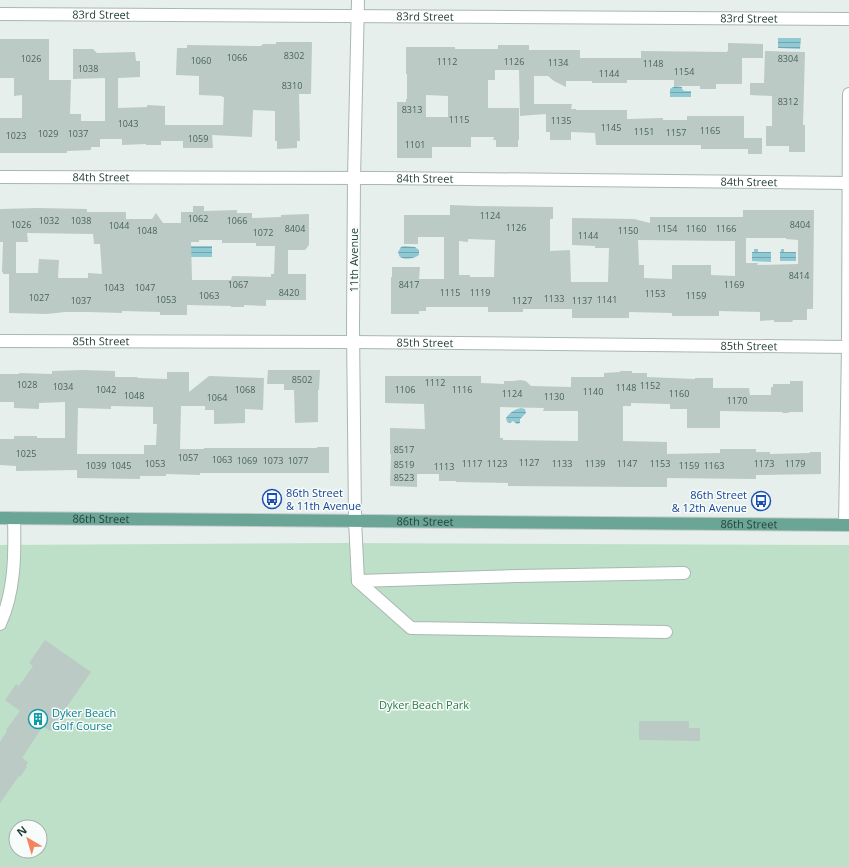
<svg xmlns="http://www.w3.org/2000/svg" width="849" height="867" viewBox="0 0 849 867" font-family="'Open Sans',sans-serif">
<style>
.green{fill:#bfe0c8;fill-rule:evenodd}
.water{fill:url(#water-rules)}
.building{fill:#bbcac4;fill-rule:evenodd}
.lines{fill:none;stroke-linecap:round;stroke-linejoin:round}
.minor-casing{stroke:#a8b8b2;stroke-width:14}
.major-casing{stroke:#c2cac8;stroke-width:14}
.minor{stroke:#fff;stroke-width:12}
.major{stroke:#6aa596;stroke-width:12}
.labels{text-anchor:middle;stroke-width:3;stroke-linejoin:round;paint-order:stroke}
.number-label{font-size:9px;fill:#4a645c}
.street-label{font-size:11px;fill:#24423a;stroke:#f7fbf9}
.transit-label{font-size:11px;fill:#164399;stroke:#f7fbf9;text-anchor:start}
.park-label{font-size:11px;fill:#2d7a4b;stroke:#f7fbf9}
.culture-label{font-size:11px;fill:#0d838f;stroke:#f7fbf9;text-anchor:start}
</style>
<defs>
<pattern id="water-rules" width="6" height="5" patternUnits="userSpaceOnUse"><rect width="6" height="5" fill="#8ec9d4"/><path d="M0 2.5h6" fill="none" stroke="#74a5ad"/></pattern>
</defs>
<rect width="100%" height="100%" fill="#e6efeb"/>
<path class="green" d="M341 543 849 545V867H0V545ZM16 827H40V851H16Z"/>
<g class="water">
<polygon points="778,38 801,38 800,49 778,48"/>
<polygon points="675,86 682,87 682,89 684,91 691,91 691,97 670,97 670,89"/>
<rect x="189" y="246" width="23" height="11"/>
<path d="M404 246 415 247 419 250V255C415 258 406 260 402 258 399 257 399 255 398 252L401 247Z"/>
<polygon points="754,249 758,249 758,252 771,252 771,262 752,261 752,252 754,252"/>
<polygon points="781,249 784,249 784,252 796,252 796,261 780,261 780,252 781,251"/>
<path d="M521 408 525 409 526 413 520 419V423L517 424 513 421 510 423 507 422 506 418C509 413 515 409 521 408Z"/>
</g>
<g class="building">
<polygon points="0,39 49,39 49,80 71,80 70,114 81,114 81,121 105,121 105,78 73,79 73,49 93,49 97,53 135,52 136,61 140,61 140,77 118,78 118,108 147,107 147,105 165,106 165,125 223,125 224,97 222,97 222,96 199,95 199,76 176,75 177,48 187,48 187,45 261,46 263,44 276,44 276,42 312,42 311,94 299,94 300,141 297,141 297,148 277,149 277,141 275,141 275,111 253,110 252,137 212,135 213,148 183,148 183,141 161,141 161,145 146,145 146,144 122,145 122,139 100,139 100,147 91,147 91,150 67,151 67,153 0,153 0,118 22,118 22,95 14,96 14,78 0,78"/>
<path d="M728 43 763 44V58H742V84H716V89H700V86H674V80H627V83H592V81H566V87L554 81 548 76H534V104H572L571 109H576V110H627V119L663 118V120H687V116H744V138H762V154H748V149H701V145H596L595 133 571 132V140H550V132H546V114L520 116 519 70H495V80H488V108H519V140H518V147H496V140H493L494 137H471V147H432V158H397V102H406V99H407V74H406V47H455V49H498V45H529V50H580V58H641V51L727 52V51H728ZM426 95 448 96V117H426Z"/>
<polygon points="765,51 805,52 803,125 805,125 805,152 789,152 789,146 766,146 766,126 772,126 772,96 750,95 750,83 764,83"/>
<path d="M450 205 478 206 553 207V219H550V251L570 250 571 282H608L609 248H595V246L572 245V218L634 219 650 223V217H743V210H814L813 309H807V320H793L792 322H774V320L760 321V312L719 311V316H672V313L629 312V318H572V309H523V312H488V307H426V311H419V314H391V277H392V267H420L419 279H444V237H418V244H404V215H450ZM746 238H786V239L798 240V264L757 265 758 263H746ZM468 239 495 240 494 277H470V275H459V241L468 242ZM638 240 735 241V276L711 275V265H672V279L644 278V265H639Z"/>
<path d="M193 206H204V211L237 210V213H252V218L281 217V215L309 214V245L305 250H288V274H306V300H266V306L244 305V307H231V306L187 305V315H160V312L122 311V313L88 312H65L47 314 9 313V274H3V272H2L3 242H0V209L38 208 87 209V212H126V219H152L156 213 163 223H181V212H193ZM27 233 93 234 94 244H100L102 274 88 273V278H58L59 260 39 259 38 273H16V242H28ZM199 240H222V243H256V246H275L274 274H271V277L232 276 231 280H192L191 242H199Z"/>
<path d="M83 370 115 371V377H137L138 378 167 379V372H189V392L209 376 264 378 263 410 245 409V423L214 424V410H205V406H181L180 449H204V448H317V447H329V473H200V475L166 474V476H140V479L77 478V470L16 471V466L0 465V439H14V436H37V438H65V402L39 403V409L14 408V402H0V374H19V373L52 374V371ZM111 406 153 407V424H157L156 445H144V454H77L78 408 111 409Z"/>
<polygon points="268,370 320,370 319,390 318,390 318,422 295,423 294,390 284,390 284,384 267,384"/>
<path d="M620 371H632V373H647V377L695 379V378H713V388H749L750 395H771V387H773V384H790V381H803V412H790L788 413H783L782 412 720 411V428H687V409H670V404L631 403V406H623V441L667 442V454L720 453V449H756V452H770V454L810 453V452H821V474L756 475V479L667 478V487H640L508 486V483L456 482V481H439V474H417V487L390 486 391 454H390V428L425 429 424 404 385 403V376H481V383L504 384V381H513L520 380 526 381 531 386 571 387V377H604V373L620 372ZM500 407 544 408 543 411H578V441L503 440V438H500Z"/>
<polygon points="45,640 91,672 50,731 43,726 22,758 28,762 26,766 27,767 20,777 19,776 0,803 0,742 7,731 6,730 20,711 5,700 16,684 19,686 33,666 29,663"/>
<polygon points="639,721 689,721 689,728 700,728 700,741 639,740"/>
</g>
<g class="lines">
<g class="minor-casing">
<g id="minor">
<polyline points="358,0 354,178 353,328 355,520 358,581 517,576 684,573"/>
<path id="s1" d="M0 14 849 19"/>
<path id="s2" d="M0 177 381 178 849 183"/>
<path id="s3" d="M0 341 353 342 849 347"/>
<polyline points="845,525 848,347 849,94"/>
<polyline points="358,581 411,628 666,632"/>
<path d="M0 624C15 591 15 554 14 518"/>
</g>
</g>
<g class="major-casing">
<g id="major">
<path id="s4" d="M0 518 849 525"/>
</g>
</g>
<use href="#minor" class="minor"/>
<use href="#major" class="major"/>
</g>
<defs>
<g id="bus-ring" transform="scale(1)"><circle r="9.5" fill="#f7fbf9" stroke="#1a4fb4" stroke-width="1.5"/><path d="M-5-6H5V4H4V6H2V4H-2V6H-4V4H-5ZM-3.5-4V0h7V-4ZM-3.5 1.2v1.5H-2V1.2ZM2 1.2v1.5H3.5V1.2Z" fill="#1a4fb4"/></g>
<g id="building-ring" transform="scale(1)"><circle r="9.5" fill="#f7fbf9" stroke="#0f9aa8" stroke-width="1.5"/><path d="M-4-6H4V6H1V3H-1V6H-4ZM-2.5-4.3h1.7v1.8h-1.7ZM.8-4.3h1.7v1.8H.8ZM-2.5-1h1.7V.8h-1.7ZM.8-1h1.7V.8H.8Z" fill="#0f9aa8"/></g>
</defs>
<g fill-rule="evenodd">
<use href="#bus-ring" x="272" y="499"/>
<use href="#bus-ring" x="761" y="501"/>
<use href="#building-ring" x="38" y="719"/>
</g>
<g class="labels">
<g class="number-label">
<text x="294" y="59">8302</text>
<text x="237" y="61">1066</text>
<text x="31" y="62">1026</text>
<text x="788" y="62">8304</text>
<text x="201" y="64">1060</text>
<text x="447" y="65">1112</text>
<text x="514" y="65">1126</text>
<text x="558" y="66">1134</text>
<text x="653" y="67">1148</text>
<text x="88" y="72">1038</text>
<text x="684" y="75">1154</text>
<text x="609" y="77">1144</text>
<text x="292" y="89">8310</text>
<text x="788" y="105">8312</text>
<text x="412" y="113">8313</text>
<text x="459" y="123">1115</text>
<text x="561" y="124">1135</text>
<text x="128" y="127">1043</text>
<text x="611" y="131">1145</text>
<text x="710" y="134">1165</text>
<text x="644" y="135">1151</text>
<text x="676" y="136">1157</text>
<text x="48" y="137">1029</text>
<text x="78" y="137">1037</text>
<text x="16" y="139">1023</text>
<text x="198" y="142">1059</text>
<text x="415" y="148">1101</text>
<text x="490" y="219">1124</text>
<text x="198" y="222">1062</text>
<text x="49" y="224">1032</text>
<text x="81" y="224">1038</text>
<text x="237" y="224">1066</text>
<text x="21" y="228">1026</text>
<text x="800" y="228">8404</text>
<text x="119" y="229">1044</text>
<text x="516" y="231">1126</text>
<text x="295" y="232">8404</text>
<text x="667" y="232">1154</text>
<text x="696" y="232">1160</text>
<text x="726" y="232">1166</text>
<text x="147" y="234">1048</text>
<text x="628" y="234">1150</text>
<text x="263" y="236">1072</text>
<text x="588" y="239">1144</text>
<text x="799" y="279">8414</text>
<text x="238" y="288">1067</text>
<text x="409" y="288">8417</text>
<text x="734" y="288">1169</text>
<text x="114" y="291">1043</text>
<text x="145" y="291">1047</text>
<text x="289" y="296">8420</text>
<text x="450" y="296">1115</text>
<text x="480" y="296">1119</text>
<text x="655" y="297">1153</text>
<text x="209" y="299">1063</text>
<text x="696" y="299">1159</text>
<text x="39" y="301">1027</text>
<text x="554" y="302">1133</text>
<text x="166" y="303">1053</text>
<text x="607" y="303">1141</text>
<text x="81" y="304">1037</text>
<text x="522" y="304">1127</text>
<text x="582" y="304">1137</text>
<text x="302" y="383">8502</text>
<text x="435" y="386">1112</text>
<text x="27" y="388">1028</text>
<text x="650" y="389">1152</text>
<text x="63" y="390">1034</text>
<text x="626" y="391">1148</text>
<text x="106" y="393">1042</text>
<text x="245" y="393">1068</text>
<text x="405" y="393">1106</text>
<text x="462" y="393">1116</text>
<text x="593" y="395">1140</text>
<text x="512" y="397">1124</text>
<text x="679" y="397">1160</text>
<text x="134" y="399">1048</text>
<text x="554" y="400">1130</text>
<text x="217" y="401">1064</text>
<text x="737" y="404">1170</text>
<text x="404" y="453">8517</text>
<text x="26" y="457">1025</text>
<text x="188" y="461">1057</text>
<text x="222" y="463">1063</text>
<text x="247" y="464">1069</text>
<text x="273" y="464">1073</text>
<text x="298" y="464">1077</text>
<text x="529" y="466">1127</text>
<text x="155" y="467">1053</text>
<text x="472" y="467">1117</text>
<text x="497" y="467">1123</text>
<text x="562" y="467">1133</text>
<text x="595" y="467">1139</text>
<text x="627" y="467">1147</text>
<text x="660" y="467">1153</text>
<text x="764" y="467">1173</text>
<text x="795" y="467">1179</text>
<text x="404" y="468">8519</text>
<text x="96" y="469">1039</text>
<text x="121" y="469">1045</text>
<text x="689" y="469">1159</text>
<text x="714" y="469">1163</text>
<text x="444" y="470">1113</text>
<text x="404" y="481">8523</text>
</g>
<g class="street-label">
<text dy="4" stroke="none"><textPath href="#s1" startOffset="101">83rd Street</textPath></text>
<text dy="4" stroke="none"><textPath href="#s1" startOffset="425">83rd Street</textPath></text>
<text dy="4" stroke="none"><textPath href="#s1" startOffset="749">83rd Street</textPath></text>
<text dy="4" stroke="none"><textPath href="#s2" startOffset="101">84th Street</textPath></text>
<text dy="4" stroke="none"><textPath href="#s2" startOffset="425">84th Street</textPath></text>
<text dy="4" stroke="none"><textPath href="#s2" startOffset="749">84th Street</textPath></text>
<text transform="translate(354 260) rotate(-90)" y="4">11th Avenue</text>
<text dy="4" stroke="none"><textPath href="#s3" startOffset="101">85th Street</textPath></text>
<text dy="4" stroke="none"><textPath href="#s3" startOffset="425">85th Street</textPath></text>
<text dy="4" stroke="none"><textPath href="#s3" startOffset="749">85th Street</textPath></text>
<text dy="4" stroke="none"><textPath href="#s4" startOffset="101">86th Street</textPath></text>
<text dy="4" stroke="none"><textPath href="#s4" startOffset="425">86th Street</textPath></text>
<text dy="4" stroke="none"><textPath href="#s4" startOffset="749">86th Street</textPath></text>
</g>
<g class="transit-label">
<text x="286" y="497">86th Street<tspan x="286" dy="13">&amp; 11th Avenue</tspan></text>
<text x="747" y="499" text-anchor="end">86th Street<tspan x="747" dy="13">&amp; 12th Avenue</tspan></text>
</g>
<g class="park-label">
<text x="424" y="709">Dyker Beach Park</text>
</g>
<g class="culture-label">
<text x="52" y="717">Dyker Beach<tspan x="52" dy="13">Golf Course</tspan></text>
</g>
</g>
<g transform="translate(28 839) rotate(322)"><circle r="19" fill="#f7fbf9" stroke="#a3b1ad"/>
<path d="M0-3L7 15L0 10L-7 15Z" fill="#f4845f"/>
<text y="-6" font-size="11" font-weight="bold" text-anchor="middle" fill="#24423a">N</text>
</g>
</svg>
